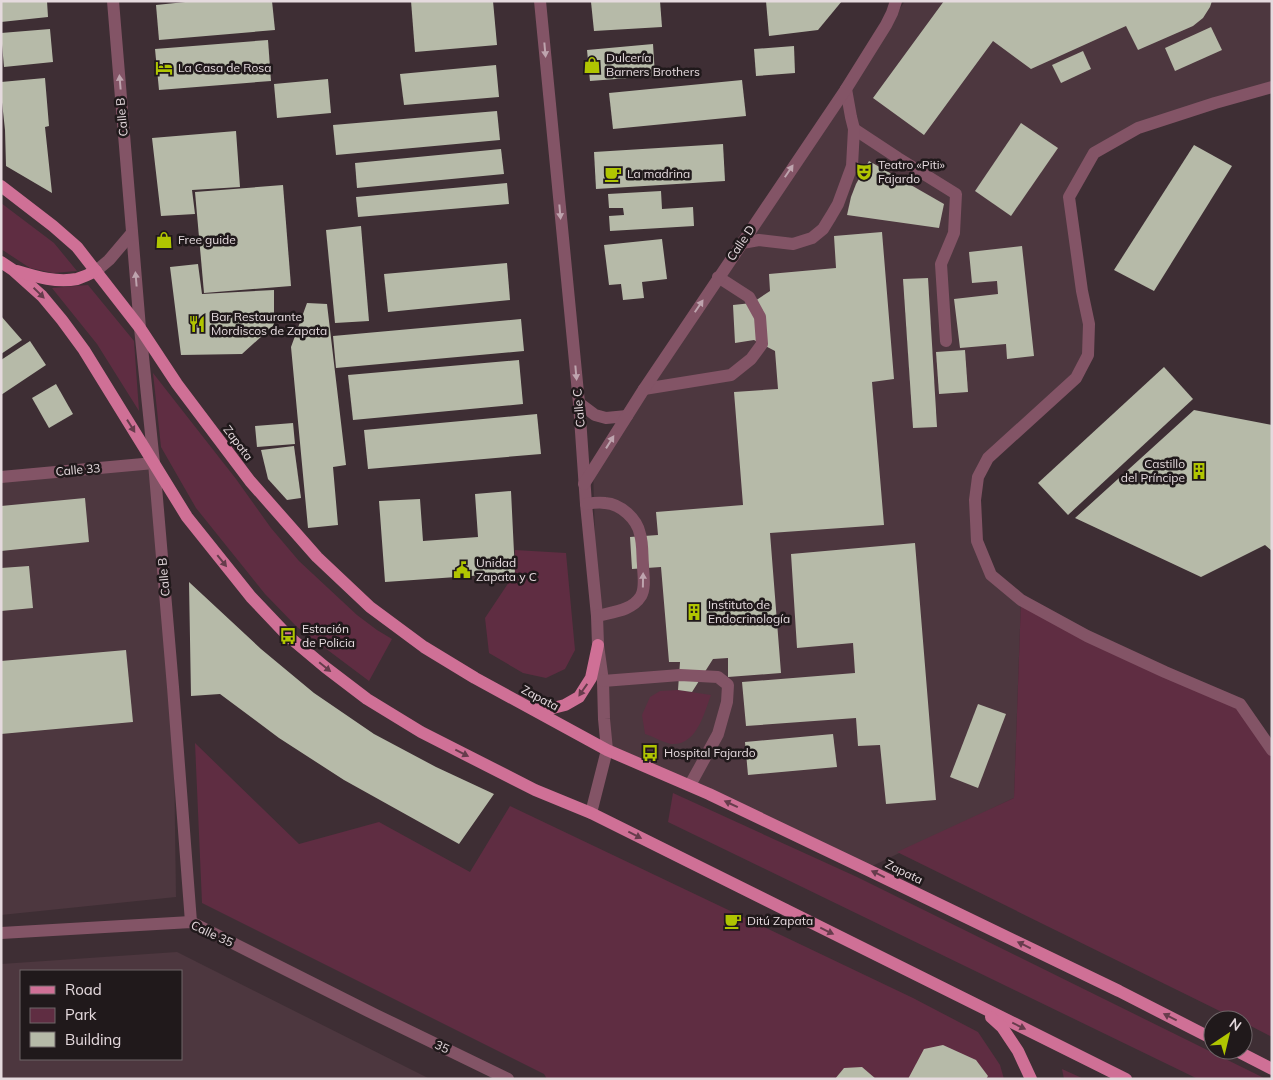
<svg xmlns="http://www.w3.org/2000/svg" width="1273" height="1080" viewBox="0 0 1273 1080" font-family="Mulish,sans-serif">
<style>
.built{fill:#4d373f;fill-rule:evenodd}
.green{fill:#5f2d42}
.building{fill:#b6baa8}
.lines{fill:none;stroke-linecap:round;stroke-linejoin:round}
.minor{stroke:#835466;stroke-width:12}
.major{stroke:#cf7096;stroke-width:12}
.oneway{fill:#bea4ae}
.oneway2{fill:#663c4c}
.labels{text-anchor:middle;stroke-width:5;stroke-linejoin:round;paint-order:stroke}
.poi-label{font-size:12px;fill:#e5dade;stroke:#20191b;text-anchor:start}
.street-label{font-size:12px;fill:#e5dade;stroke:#20191b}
</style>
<rect width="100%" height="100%" fill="#3e2e34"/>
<g class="built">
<polygon points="905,1 1272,1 1272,87 1138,128 1094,153 1069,197 1088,355 1047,403 978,477 977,541 991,575 1021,600 1014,798 866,869 607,750 598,645 593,468"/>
<polygon points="154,463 173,687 176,897 1,915 1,477"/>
<path d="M177 952 430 1079H1V964ZM21 971H181V1059H21Z"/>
</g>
<g class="green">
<polygon points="1,203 54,243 77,271 53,273 30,268 1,249"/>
<polygon points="88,285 134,341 139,411 97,344 52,288"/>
<polygon points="153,373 236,479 271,528 299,561 357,615 377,630 392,639 369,681 297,627 265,594 196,508 161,447"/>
<polygon points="515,550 566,553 575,650 565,669 546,678 523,673 489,653 485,618 515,573"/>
<polygon points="1021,600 1240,704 1272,751 1272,1037 1243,1022 1243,1020 1238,1020 897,852 1014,798"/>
<path d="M678 690 711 695C704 713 697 746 671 744 665 743 652 736 645 734L642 715 650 697 660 691Z"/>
<polygon points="195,743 299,844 379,822 470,872 510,806 913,998 978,1032 1000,1065 1004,1079 547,1079 544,1074 202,903"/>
<polygon points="673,793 857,877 1266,1079 1198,1079 668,822"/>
<polygon points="1062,1069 1084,1079 1064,1079"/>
</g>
<g class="building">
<polygon points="1,1 47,1 48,17 1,22"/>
<polygon points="195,1 272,1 275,30 159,40 156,5"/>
<polygon points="411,1 493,1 497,45 415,52"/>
<polygon points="603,1 660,1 662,27 594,31 591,2"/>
<polygon points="766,1 842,1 818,30 769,36"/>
<polygon points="944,1 1212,1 1210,7 1203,18 1193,26 1138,50 1126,26 1031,69 993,41 924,135 873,98"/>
<polygon points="1211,27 1222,50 1175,71 1165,48"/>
<polygon points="50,29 53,62 4,67 1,33"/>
<polygon points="268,40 271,81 159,90 155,49"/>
<polygon points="653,44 655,76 590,81 587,50"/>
<polygon points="794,46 795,73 756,76 754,49"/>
<polygon points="1083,51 1091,69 1061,83 1052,65"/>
<polygon points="496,65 499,97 404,105 400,74"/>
<polygon points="45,78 49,126 45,127 52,193 6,166 5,130 1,93 1,82"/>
<polygon points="328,79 331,113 277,118 274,84"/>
<polygon points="742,80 746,116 613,129 609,93"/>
<polygon points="497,111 500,140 336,155 333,125"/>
<polygon points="1021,123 1058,148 1011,216 975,191"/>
<polygon points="236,131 240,187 192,190 195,214 161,216 152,138"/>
<polygon points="723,144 725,181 596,189 594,152"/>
<polygon points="1194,145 1232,166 1154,291 1114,270"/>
<polygon points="501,149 504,174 357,188 355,163"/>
<polygon points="869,161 944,204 939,228 847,215 851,197 856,184"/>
<polygon points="507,183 509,204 358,217 356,197"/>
<polygon points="283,185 291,286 204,293 195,192"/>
<polygon points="661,191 662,209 693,207 694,226 610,231 609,216 624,215 623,208 609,208 608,194"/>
<polygon points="361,226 369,321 335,323 326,230"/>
<polygon points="882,232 894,379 872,382 884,525 770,533 781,673 728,677 728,658 713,659 692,692 678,690 680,662 669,662 661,567 632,569 630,537 658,535 656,512 743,505 734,392 778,389 775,351 754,340 735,343 733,305 752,303 770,291 769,274 836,268 834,236"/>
<polygon points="662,239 667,279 642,282 644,298 623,300 621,284 609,285 604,245"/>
<polygon points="1022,246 1034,356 1007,359 1006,344 960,348 954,299 998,294 997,281 972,283 969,252"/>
<polygon points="507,263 510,300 388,312 384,274"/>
<polygon points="198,264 202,294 274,290 274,325 242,354 181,355 170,267"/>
<polygon points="928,278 937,427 913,428 903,279"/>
<polygon points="307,303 327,304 346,465 333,467 338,525 308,528 291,347"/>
<polygon points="1,316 22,340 1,354"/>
<polygon points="521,319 524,351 336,368 333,336"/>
<polygon points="30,341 46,365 1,395 1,360"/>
<polygon points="965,350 968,392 939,394 936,352"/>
<polygon points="519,360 523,404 353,420 348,375"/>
<polygon points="1164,367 1193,399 1068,515 1038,483"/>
<polygon points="56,384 73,414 49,428 32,398"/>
<polygon points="1194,410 1272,425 1272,551 1265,545 1201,577 1075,518"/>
<polygon points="537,414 541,454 368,469 364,430"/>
<polygon points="293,423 295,444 257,447 255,426"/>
<polygon points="294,446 301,498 287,500 268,479 261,450"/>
<polygon points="511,491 515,573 385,582 379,501 420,499 423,541 478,537 475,494"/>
<polygon points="85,498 89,542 1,551 1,506"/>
<polygon points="915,543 936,800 886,804 880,745 858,746 856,718 746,726 742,682 855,673 853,643 797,648 791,554"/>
<polygon points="29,566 33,608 1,611 1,568"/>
<polygon points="189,582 261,649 314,693 374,734 436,767 494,794 459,844 344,780 279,738 220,694 191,696"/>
<polygon points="126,650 133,722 1,734 1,661"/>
<polygon points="978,704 1006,714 978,788 950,777"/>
<polygon points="833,734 837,767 748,775 745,742"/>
<polygon points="943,1045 976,1060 988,1076 986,1079 908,1079 924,1049"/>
<polygon points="862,1067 876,1079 835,1079 844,1068"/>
</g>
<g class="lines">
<g class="minor">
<polyline points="113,1 140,328 154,463 173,687 191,922"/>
<polyline points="540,1 579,403 586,504 597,616 598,645 603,681 604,719 607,750 591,813"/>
<polyline points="1272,87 1215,103 1138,128 1094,153 1069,197 1082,291 1089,324 1088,355 1076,378 988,458 978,477 975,500 977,541 991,575 1021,600 1087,636 1165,672 1240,704 1272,750"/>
<polyline points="854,129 898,158 956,194 954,233 941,264 946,341"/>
<polyline points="742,243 759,240 793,244 812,238 823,229 831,216 838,204 852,166 854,129 851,117 846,89"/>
<polyline points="96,271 109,260 132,233"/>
<polyline points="644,389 731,375 751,359 762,344 760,317 749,297 718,277"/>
<polyline points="579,403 595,415 606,418 627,416"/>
<polyline points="1,477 154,463"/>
<polyline points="584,484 644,389 846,89 886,25 892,13 896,1"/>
<path d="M586 504C592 503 599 502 605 503 621 504 637 519 640 534 643 544 642 555 643 565 643 574 646 587 641 596 632 611 612 612 597 616"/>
<polyline points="603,681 680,675 718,677 728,685 727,702 718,734 690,785"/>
<polyline points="1,933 191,922 376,1015 508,1079"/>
</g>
<g class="major">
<polyline points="1,186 53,226 77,247 140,328 177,384 250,481 317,557 370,607 424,647 475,678 607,750 709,794 866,869 1119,991 1213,1039"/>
<polyline points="1,262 13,270 42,296 62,320 84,350 187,517 251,597 288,636 325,667 367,699 421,732 535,790 591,813 1126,1079"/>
<path d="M17 271C37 277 57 283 77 279 83 277 90 274 96 271"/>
<polyline points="533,709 549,709 565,705 579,697 591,678 598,645"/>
<polyline points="991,1017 1002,1027 1018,1051 1031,1079"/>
<polyline points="1235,1050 1272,1069"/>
</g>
</g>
<defs><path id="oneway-solid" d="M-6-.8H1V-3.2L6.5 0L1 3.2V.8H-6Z" transform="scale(1.25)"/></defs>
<g class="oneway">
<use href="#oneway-solid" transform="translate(545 50) rotate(85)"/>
<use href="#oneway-solid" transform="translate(120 82) rotate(-95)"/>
<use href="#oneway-solid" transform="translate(789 171) rotate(-56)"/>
<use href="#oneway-solid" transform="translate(560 212) rotate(85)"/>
<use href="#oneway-solid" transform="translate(136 279) rotate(-95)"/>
<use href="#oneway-solid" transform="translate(699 306) rotate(-56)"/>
<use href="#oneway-solid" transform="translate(576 373) rotate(85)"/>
<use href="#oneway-solid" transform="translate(610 442) rotate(-58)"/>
<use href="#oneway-solid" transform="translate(643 580) rotate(-89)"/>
</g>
<g class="oneway2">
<use href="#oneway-solid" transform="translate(39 293) rotate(44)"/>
<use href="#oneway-solid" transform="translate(131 426) rotate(58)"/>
<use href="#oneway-solid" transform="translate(222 561) rotate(51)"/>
<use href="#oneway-solid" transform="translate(325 667) rotate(39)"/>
<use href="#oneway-solid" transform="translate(583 690) rotate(125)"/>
<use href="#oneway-solid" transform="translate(462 753) rotate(27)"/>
<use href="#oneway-solid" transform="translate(731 804) rotate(-155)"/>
<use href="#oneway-solid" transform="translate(635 835) rotate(27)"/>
<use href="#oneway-solid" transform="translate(878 874) rotate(-154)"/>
<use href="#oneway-solid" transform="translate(827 931) rotate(26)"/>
<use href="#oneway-solid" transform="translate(1024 945) rotate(-154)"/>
<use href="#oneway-solid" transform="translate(1170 1017) rotate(-153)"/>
<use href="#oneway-solid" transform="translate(1019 1026) rotate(26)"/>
</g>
<defs>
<g id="shop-bare" transform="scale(1.35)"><path d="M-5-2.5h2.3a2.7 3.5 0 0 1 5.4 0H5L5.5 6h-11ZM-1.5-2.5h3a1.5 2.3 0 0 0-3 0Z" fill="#b0c501" stroke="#20191b" stroke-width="2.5" paint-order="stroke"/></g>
<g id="hotel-bare" transform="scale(1.35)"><path d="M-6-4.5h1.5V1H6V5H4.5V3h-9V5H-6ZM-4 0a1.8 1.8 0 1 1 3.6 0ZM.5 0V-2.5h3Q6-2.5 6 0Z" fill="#b0c501" stroke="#20191b" stroke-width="2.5" paint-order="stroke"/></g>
<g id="theatre-bare" transform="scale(1.35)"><path d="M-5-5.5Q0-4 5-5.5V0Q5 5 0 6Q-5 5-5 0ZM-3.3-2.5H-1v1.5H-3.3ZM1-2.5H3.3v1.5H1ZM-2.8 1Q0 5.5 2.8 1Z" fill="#b0c501" stroke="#20191b" stroke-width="2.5" paint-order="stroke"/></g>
<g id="cafe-bare" transform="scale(1.35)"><path d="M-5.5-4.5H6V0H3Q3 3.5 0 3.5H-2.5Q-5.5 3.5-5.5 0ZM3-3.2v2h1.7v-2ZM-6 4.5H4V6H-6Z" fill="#b0c501" stroke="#20191b" stroke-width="2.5" paint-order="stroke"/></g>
<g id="restaurant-bare" transform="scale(1.35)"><path d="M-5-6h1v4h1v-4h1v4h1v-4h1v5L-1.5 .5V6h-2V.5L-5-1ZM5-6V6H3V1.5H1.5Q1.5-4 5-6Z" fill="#b0c501" stroke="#20191b" stroke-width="2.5" paint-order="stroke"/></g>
<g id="building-bare" transform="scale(1.35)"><path d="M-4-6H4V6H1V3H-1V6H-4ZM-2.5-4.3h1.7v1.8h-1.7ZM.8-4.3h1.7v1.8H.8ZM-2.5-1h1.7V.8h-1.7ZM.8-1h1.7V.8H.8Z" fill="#b0c501" stroke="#20191b" stroke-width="2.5" paint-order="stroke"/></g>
<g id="civic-bare" transform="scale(1.35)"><path d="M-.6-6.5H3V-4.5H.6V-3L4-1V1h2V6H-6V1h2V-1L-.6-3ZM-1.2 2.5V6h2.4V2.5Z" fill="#b0c501" stroke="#20191b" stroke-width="2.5" paint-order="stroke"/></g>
<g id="bus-bare" transform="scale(1.35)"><path d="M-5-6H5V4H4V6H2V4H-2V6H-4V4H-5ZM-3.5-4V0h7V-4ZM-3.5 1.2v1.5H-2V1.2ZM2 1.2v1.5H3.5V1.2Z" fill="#b0c501" stroke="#20191b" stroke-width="2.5" paint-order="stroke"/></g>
</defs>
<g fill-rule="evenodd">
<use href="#shop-bare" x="592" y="65"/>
<use href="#hotel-bare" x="164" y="68"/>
<use href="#theatre-bare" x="864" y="172"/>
<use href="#cafe-bare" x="613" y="174"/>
<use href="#shop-bare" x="164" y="240"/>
<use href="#restaurant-bare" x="197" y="324"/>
<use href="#building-bare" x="1199" y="471"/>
<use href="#civic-bare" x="462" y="570"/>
<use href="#building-bare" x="694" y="612"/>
<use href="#bus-bare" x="288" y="636"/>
<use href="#bus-bare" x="650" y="753"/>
<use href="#cafe-bare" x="733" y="921"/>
</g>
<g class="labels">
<g class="poi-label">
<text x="606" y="62">Dulcería<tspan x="606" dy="14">Barners Brothers</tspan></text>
<text x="178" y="72">La Casa de Rosa</text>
<text x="878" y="169">Teatro «Piti»<tspan x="878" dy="14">Fajardo</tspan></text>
<text x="627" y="178">La madrina</text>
<text x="178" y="244">Free guide</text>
<text x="211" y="321">Bar Restaurante<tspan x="211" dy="14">Mordiscos de Zapata</tspan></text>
<text x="1185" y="468" text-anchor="end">Castillo<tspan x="1185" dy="14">del Príncipe</tspan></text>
<text x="476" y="567">Unidad<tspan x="476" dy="14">Zapata y C</tspan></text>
<text x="708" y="609">Instituto de<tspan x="708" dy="14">Endocrinología</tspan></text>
<text x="302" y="633">Estación<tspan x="302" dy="14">de Policia</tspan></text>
<text x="664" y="757">Hospital Fajardo</text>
<text x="747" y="925">Ditú Zapata</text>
</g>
<g class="street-label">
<text transform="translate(122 117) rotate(-95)" y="4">Calle B</text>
<text transform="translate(741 243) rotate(-56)" y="4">Calle D</text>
<text transform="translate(579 408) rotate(-95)" y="4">Calle C</text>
<text transform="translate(238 443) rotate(53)" y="4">Zapata</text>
<text transform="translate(78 470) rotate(-5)" y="4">Calle 33</text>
<text transform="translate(164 577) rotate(-95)" y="4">Calle B</text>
<text transform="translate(540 698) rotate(28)" y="4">Zapata</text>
<text transform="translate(904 872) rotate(26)" y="4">Zapata</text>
<text transform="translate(212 934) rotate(25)" y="4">Calle 35</text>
<text transform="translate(442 1047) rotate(26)" y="4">35</text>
</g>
</g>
<rect width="1273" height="1080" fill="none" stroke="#e5dade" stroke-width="5"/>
<rect x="20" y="970" width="162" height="90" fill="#20191b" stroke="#6f6669"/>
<rect x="30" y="986" width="25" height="8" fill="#cf7096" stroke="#6f6669"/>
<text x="65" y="995" font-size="15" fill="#e5dade">Road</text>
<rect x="30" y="1008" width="25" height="15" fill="#5f2d42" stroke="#6f6669"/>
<text x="65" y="1020" font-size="15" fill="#e5dade">Park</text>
<rect x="30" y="1032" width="25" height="15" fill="#b6baa8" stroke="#6f6669"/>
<text x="65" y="1045" font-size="15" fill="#e5dade">Building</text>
<g transform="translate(1228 1035) rotate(35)"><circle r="24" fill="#20191b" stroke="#6f6669"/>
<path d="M0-4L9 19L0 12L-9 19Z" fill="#b0c501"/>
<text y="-8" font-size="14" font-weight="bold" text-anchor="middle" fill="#e5dade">N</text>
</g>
</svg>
